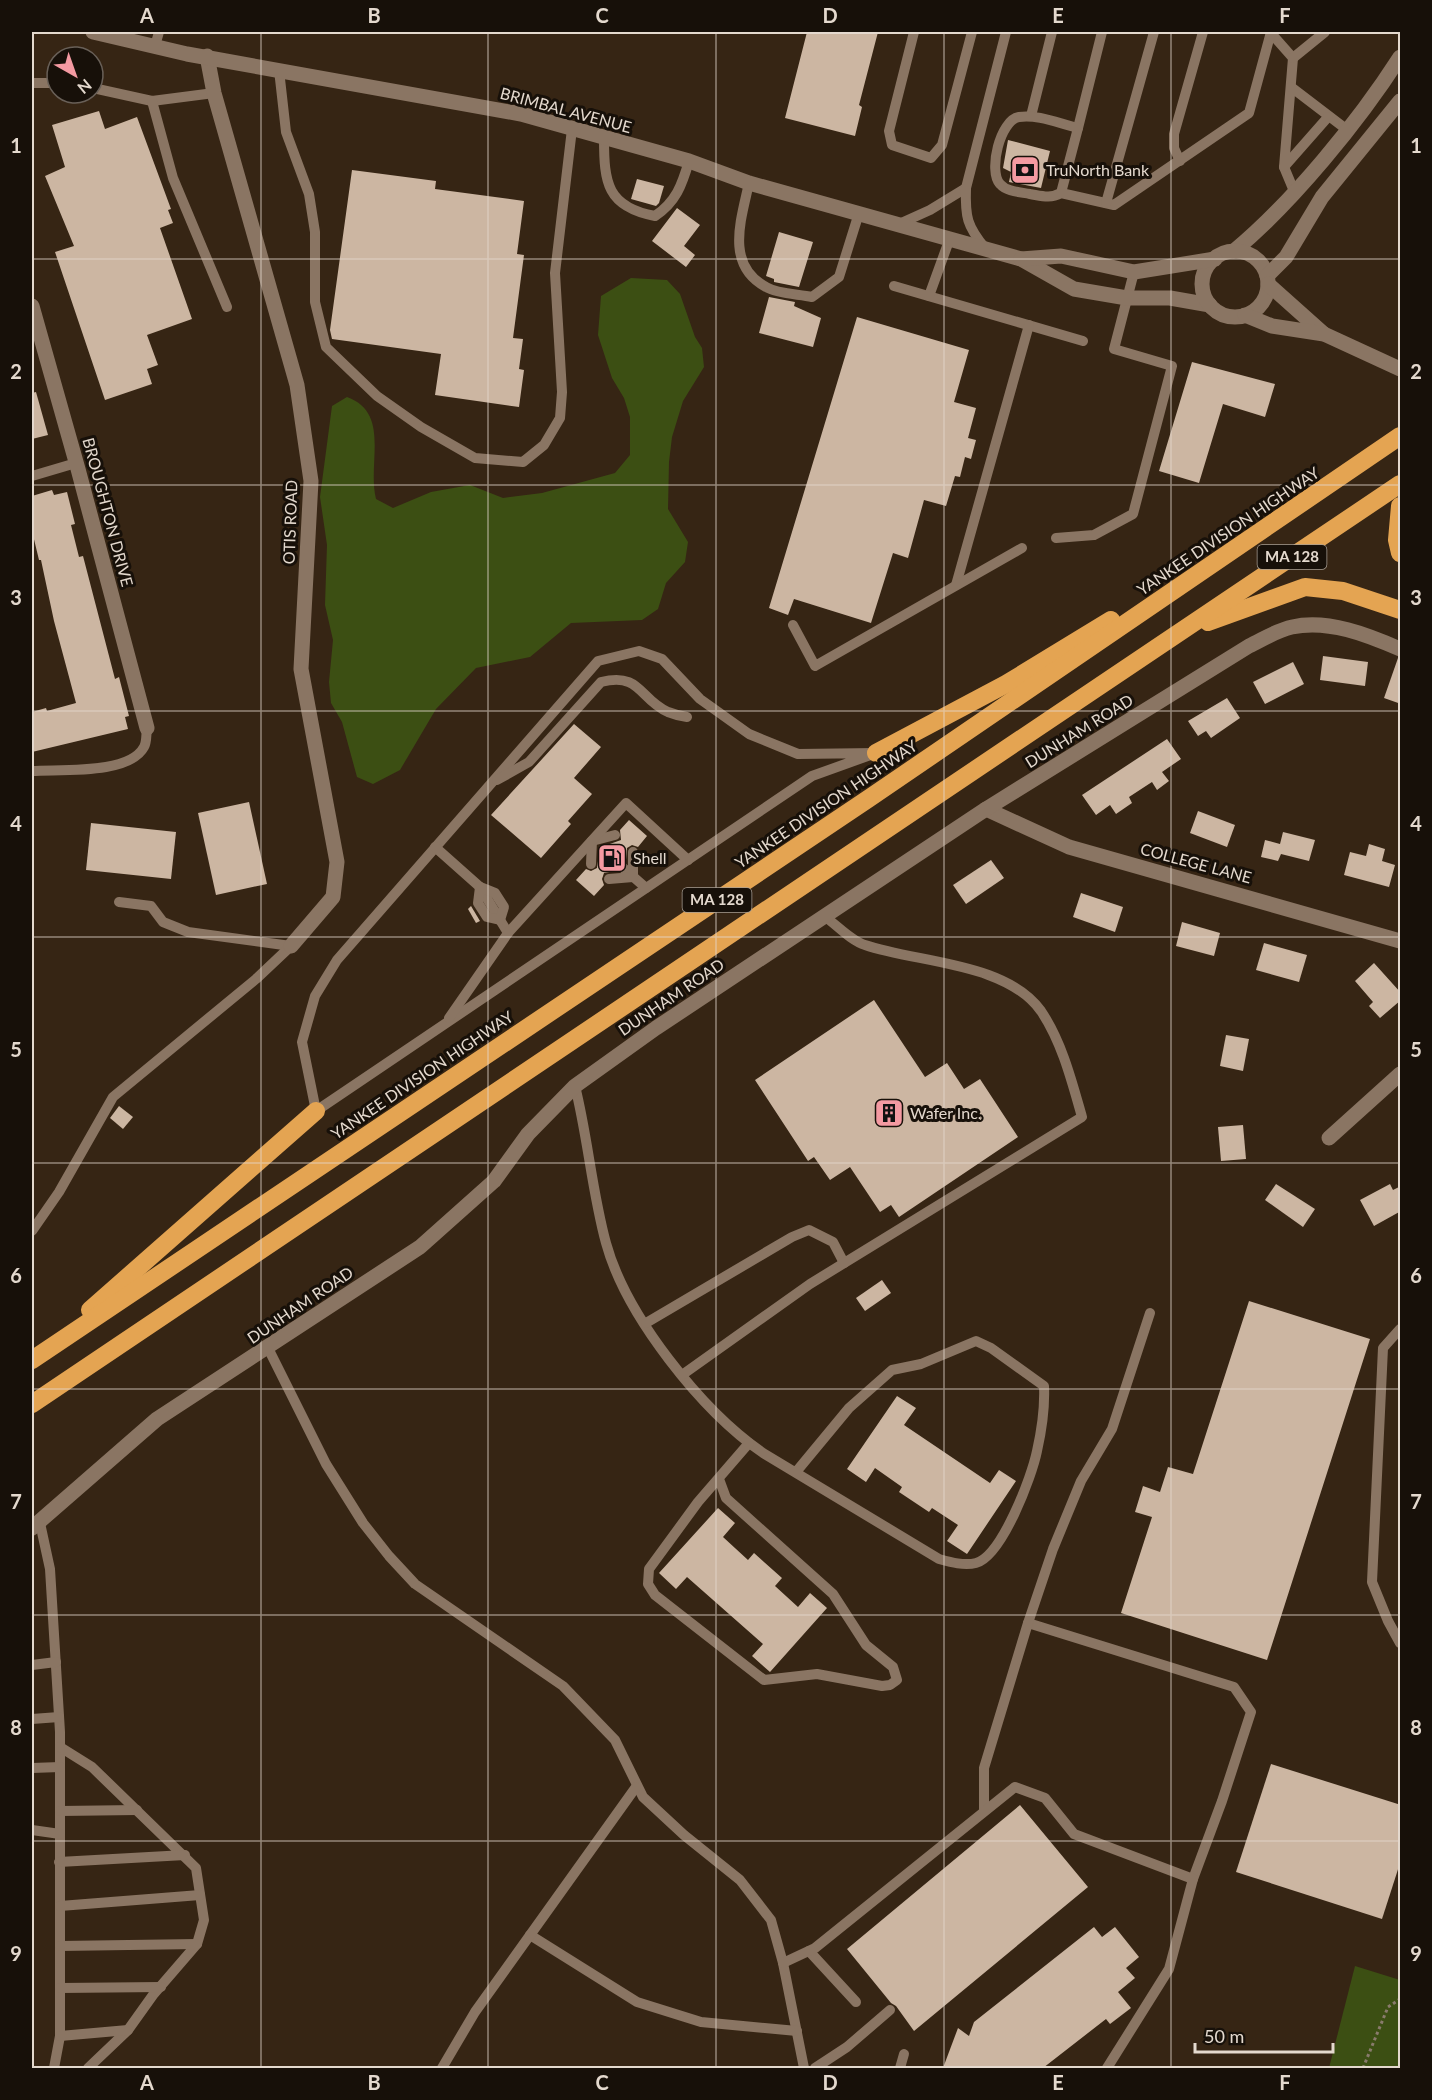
<svg xmlns="http://www.w3.org/2000/svg" width="1432" height="2100" viewBox="0 0 1432 2100" font-family="Lato,sans-serif">
<style>
.green{fill:#3c4f13}
.building{fill:#ccb6a2}
.lines{fill:none;stroke-linecap:round;stroke-linejoin:round}
.path{stroke:#897b6c;stroke-width:3;stroke-dasharray:3 3;stroke-linecap:butt}
.service{stroke:#8a7563;stroke-width:10}
.minor{stroke:#8a7563;stroke-width:15}
.secondary{stroke:#8a7563;stroke-width:15}
.motorway{stroke:#e4a452;stroke-width:18}
.grid{fill:none;stroke:#e4d9ce;stroke-width:1.5;stroke-opacity:0.55}
.labels{text-anchor:middle;stroke-width:6;stroke-linejoin:round;paint-order:stroke}
.shield{fill:#171009;stroke:#a69d93;stroke-width:1.5}
.shield-label{font-size:15px;font-weight:bold;fill:#e4d9ce}
.street-label{font-size:16px;fill:#e4d9ce;stroke:#171009}
.poi-label{font-size:16px;fill:#e4d9ce;stroke:#171009;text-anchor:start}
.neatline{fill:none;stroke:#e4d9ce;stroke-width:2}
.grid-label{font-size:20px;text-anchor:middle;font-weight:bold;fill:#e4d9ce}
</style>
<rect width="100%" height="100%" fill="#362514"/>
<g class="green">
<path d="M631 278 667 280 680 294 695 337 702 348 704 367 683 401 672 437 669 462 668 509 688 542 685 562 666 583 658 609 642 620 571 623 530 657 476 668 436 709 400 770 373 784 357 777 342 722 331 703 329 682 333 640 325 605 327 545 320 497 332 406 347 397C391 413 367 463 376 499L393 508 431 492 470 485 503 498 542 493 615 473 630 455V417L624 398 612 378 598 335 601 296Z"/>
<polygon points="1355,1966 1400,1980 1400,2068 1329,2068"/>
</g>
<g class="building">
<polygon points="807,32 878,32 859,105 862,107 855,136 785,118"/>
<polygon points="99,111 105,129 137,117 171,209 168,210 173,223 160,228 192,319 147,335 158,365 147,369 152,384 105,400 55,252 74,246 45,176 65,167 52,125"/>
<polygon points="1008,140 1050,151 1041,188 1009,182 1011,172 1003,168"/>
<polygon points="352,170 436,181 435,189 524,201 517,254 524,255 513,338 523,339 519,369 524,370 519,407 435,395 441,354 332,339 330,330"/>
<polygon points="637,179 664,186 659,203 656,206 631,199"/>
<polygon points="677,208 700,225 684,246 695,255 686,267 652,241"/>
<polygon points="779,232 813,242 799,287 774,282 774,279 766,276"/>
<polygon points="769,297 795,302 794,306 821,318 813,347 759,333"/>
<polygon points="857,317 969,350 954,402 976,408 968,438 976,440 971,459 965,457 960,477 955,476 946,506 924,500 908,558 893,553 871,623 794,599 788,615 769,608"/>
<polygon points="1192,362 1275,384 1265,417 1223,404 1199,483 1159,471"/>
<polygon points="36,392 48,435 32,439 32,393"/>
<polygon points="52,490 54,495 67,492 75,524 71,525 79,557 83,556 115,679 119,677 129,716 125,717 128,729 32,752 32,712 46,708 47,711 76,703 54,621 41,560 39,560 32,531 32,496"/>
<polygon points="1323,656 1368,662 1365,686 1320,680"/>
<polygon points="1398,658 1401,659 1401,704 1384,698"/>
<polygon points="1293,662 1304,684 1265,704 1253,682"/>
<polygon points="1227,698 1240,718 1211,738 1206,731 1198,736 1188,721"/>
<polygon points="574,724 601,747 574,778 592,794 568,821 571,824 541,858 491,815"/>
<polygon points="1167,739 1181,759 1162,772 1169,781 1157,790 1152,782 1129,797 1132,803 1116,814 1110,805 1096,815 1082,795"/>
<polygon points="249,802 267,884 216,895 198,813"/>
<polygon points="1198,811 1235,825 1227,847 1190,833"/>
<polygon points="629,820 647,836 638,847 632,845 627,848 626,860 618,859 614,864 615,871 604,873 602,879 604,885 594,896 576,880 586,869 591,871 597,868 599,854 607,845 621,840 620,830"/>
<polygon points="91,823 176,832 171,879 86,870"/>
<polygon points="1283,832 1315,840 1309,861 1281,854 1278,861 1261,857 1265,840 1280,844"/>
<polygon points="1369,844 1385,849 1382,861 1395,865 1389,887 1344,875 1350,852 1366,856"/>
<polygon points="991,860 1004,878 966,904 953,885"/>
<polygon points="1081,893 1123,907 1115,932 1073,917"/>
<polygon points="471,906 480,921 476,923 468,909"/>
<polygon points="1182,922 1220,933 1214,956 1176,946"/>
<polygon points="1264,943 1307,955 1299,982 1256,970"/>
<polygon points="1374,963 1401,993 1401,1000 1380,1018 1369,1006 1373,1002 1355,981"/>
<polygon points="874,1000 925,1077 947,1063 964,1089 980,1079 1018,1137 899,1217 891,1205 880,1212 850,1167 830,1180 814,1157 808,1161 755,1080"/>
<polygon points="1226,1035 1249,1039 1243,1071 1220,1066"/>
<polygon points="119,1106 133,1117 123,1129 110,1118"/>
<polygon points="1243,1125 1246,1159 1221,1161 1218,1127"/>
<polygon points="1276,1184 1315,1209 1303,1227 1265,1200"/>
<polygon points="1390,1184 1393,1190 1401,1186 1401,1211 1374,1226 1360,1200"/>
<polygon points="882,1280 891,1293 865,1311 856,1298"/>
<polygon points="1249,1301 1370,1339 1267,1660 1121,1613 1152,1517 1135,1512 1143,1486 1160,1492 1168,1467 1193,1474"/>
<polygon points="897,1396 916,1408 904,1425 990,1483 999,1470 1016,1481 967,1554 947,1541 958,1525 932,1508 929,1512 899,1492 902,1487 875,1468 866,1482 847,1469"/>
<polygon points="718,1508 735,1523 723,1537 748,1560 754,1553 782,1578 775,1586 798,1607 810,1593 827,1608 770,1672 752,1656 763,1644 687,1577 676,1589 659,1573"/>
<polygon points="1271,1764 1401,1805 1401,1860 1382,1919 1236,1872"/>
<polygon points="1020,1805 1088,1887 914,2031 896,2006 891,2003 847,1949"/>
<polygon points="1094,1927 1102,1937 1115,1927 1139,1957 1126,1968 1135,1978 1118,1992 1131,2008 1110,2024 1106,2019 1043,2068 943,2068 958,2028 969,2036 974,2022"/>
</g>
<g class="lines">
<polyline class="path" points="1363,2068 1388,2007 1400,1999"/>
<g class="service">
<polyline points="914,32 889,131 892,145 931,158 942,145 972,32"/>
<polyline points="1270,32 1293,58 1284,167 1294,191"/>
<polyline points="155,46 159,32"/>
<polyline points="1293,58 1325,32"/>
<polyline points="279,70 286,132 309,194 315,232 315,302 326,347 377,396 421,427 475,458 523,462 544,445 560,418 562,392 555,273 572,129"/>
<polyline points="32,83 57,83"/>
<polyline points="1291,87 1346,129"/>
<polyline points="93,88 152,101 214,93"/>
<polyline points="152,101 173,178 227,307"/>
<polyline points="1031,116 1052,32"/>
<polyline points="1078,128 1102,32"/>
<path d="M604 138C604 183 607 207 655 216 676 202 682 185 689 161"/>
<polyline points="1180,161 1174,148 1174,134 1203,32"/>
<polyline points="1284,167 1328,117"/>
<path d="M749 183C741 220 725 265 766 287 778 294 798 294 812 297L839 277 859 213"/>
<path d="M1061 193C1050 199 1042 196 1030 194 1020 192 1007 192 1000 184 988 171 1000 120 1019 117 1038 114 1060 124 1078 128L1061 193 1114 205 1249 113 1271 32"/>
<polyline points="1106,203 1154,32"/>
<polyline points="899,224 930,210 966,188"/>
<path d="M985 248C967 226 965 217 966 188L1006 32"/>
<polyline points="894,286 1083,341"/>
<polyline points="929,296 950,238"/>
<polyline points="32,476 76,463"/>
<polyline points="1056,538 1094,535 1133,514 1172,366 1114,349 1134,272"/>
<polyline points="956,585 1029,325"/>
<polyline points="793,625 815,666 1022,548"/>
<polygon points="639,651 662,659 700,699 749,734 798,754 876,753 812,776 316,1111 302,1042 315,996 337,960 598,661"/>
<path d="M32 771C60 769 129 775 144 747 147 742 146 734 147 728"/>
<path d="M497 780 529 762 601 682C641 672 639 699 668 712 673 714 680 716 687 717"/>
<polyline points="592,841 615,835"/>
<polyline points="435,847 480,887 508,933"/>
<polyline points="591,864 592,841"/>
<polyline points="621,866 646,888"/>
<polyline points="609,879 633,877 633,852"/>
<polygon points="480,887 495,893 504,907 500,920 487,917 478,903"/>
<polyline points="119,902 151,906 163,922 188,932 291,946"/>
<polyline points="449,1018 508,933 626,803 688,860"/>
<path d="M575 1086C588 1138 592 1192 606 1243 626 1316 702 1411 763 1453L939 1559C950 1562 964 1566 976 1563 1002 1556 1032 1476 1037 1451 1042 1429 1045 1408 1044 1386L991 1348 976 1341 921 1364 892 1370 849 1408 796 1472"/>
<polyline points="32,1231 59,1192 113,1097 256,979 291,946"/>
<polyline points="646,1323 792,1237 809,1230 833,1242 844,1263"/>
<polyline points="1400,1329 1383,1348 1372,1582 1388,1621 1400,1643"/>
<polyline points="268,1348 326,1464 363,1523 389,1556 415,1584 563,1686 615,1740 643,1797 684,1835 740,1880 771,1920 783,1963 804,2068"/>
<path d="M682 1375 810 1284 1082 1117C1072 1082 1062 1042 1041 1011 1006 962 918 963 865 945 851 941 837 925 824 916"/>
<polyline points="719,1479 726,1498 833,1594 866,1645 893,1667 897,1680 890,1685 882,1686 817,1674 764,1680 655,1595 648,1584 649,1569 698,1502 749,1443"/>
<polyline points="40,1523 50,1569 60,1732 60,2036 54,2068"/>
<polyline points="1028,1623 1234,1687 1251,1712 1222,1801 1193,1879"/>
<polyline points="32,1665 56,1662"/>
<polyline points="32,1719 59,1717"/>
<polyline points="60,1747 92,1767 196,1868 204,1920 197,1944 153,1995 128,2030 88,2068"/>
<polyline points="32,1768 60,1767"/>
<polyline points="60,1811 137,1810"/>
<polyline points="984,1811 984,1768 1028,1623 1053,1549 1081,1481 1112,1429 1150,1313"/>
<polyline points="32,1830 60,1834"/>
<polyline points="59,1862 185,1855"/>
<polyline points="60,1906 200,1895"/>
<polyline points="530,1935 637,2002 701,2022 797,2031"/>
<polyline points="60,1946 197,1944"/>
<polyline points="809,1951 856,2002"/>
<polyline points="783,1963 815,1948 1015,1787 1045,1798 1074,1834 1193,1879 1169,1969 1107,2068"/>
<polyline points="60,1988 161,1987"/>
<polyline points="60,2036 128,2030"/>
<polyline points="442,2068 475,2012 636,1787"/>
<polyline points="815,2068 847,2047 890,2010"/>
<polyline points="900,2068 904,2054"/>
</g>
<g class="minor">
<polyline points="207,56 214,93 297,385 311,481 301,669 337,862 333,897 291,946"/>
<polyline points="32,306 78,469 147,728"/>
<polyline points="986,809 1069,847 1400,941"/>
<polyline points="1329,1138 1400,1074"/>
<path d="M32 1528 157 1419 420 1247 494 1181 528 1134 575 1086 656 1028 986 809 1249 646C1262 640 1277 630 1292 627 1328 619 1368 635 1400 649"/>
</g>
<g class="secondary">
<polyline points="93,32 187,54 521,114 689,161 749,183 1021,259 1074,289 1127,298 1170,298 1210,305"/>
<path d="M1234 251C1292 203 1359 121 1400 57"/>
<circle cx="1235" cy="284" r="33"/>
<polyline points="1021,259 1061,256 1134,272 1215,259"/>
<polyline points="1267,276 1286,257 1322,197 1400,101"/>
<polyline points="1268,284 1324,334"/>
<polyline points="1245,315 1272,326 1324,334 1400,369"/>
</g>
<g class="motorway">
<polyline points="1400,506 1397,540 1400,553"/>
<polyline points="1208,622 1305,587 1343,591 1400,610"/>
<polyline points="876,753 1006,684 1111,620"/>
<polyline points="90,1310 316,1111"/>
<polyline points="32,1360 868,799 1400,436"/>
<polyline points="32,1404 1400,484"/>
</g>
</g>
<path class="grid" d="M261 32V2068M488 32V2068M716 32V2068M944 32V2068M1171 32V2068M32 259H1400M32 485H1400M32 711H1400M32 937H1400M32 1163H1400M32 1389H1400M32 1615H1400M32 1841H1400"/>
<defs>
<g id="bank-square" transform="scale(1.5)"><rect x="-9" y="-9" width="18" height="18" rx="4" fill="#f49aa2" stroke="#171009"/><path d="M-6-4H6V4H-6ZM0-2.3a2.3 2.3 0 1 0 0 4.6a2.3 2.3 0 1 0 0-4.6Z" fill="#111"/></g>
<g id="fuel-square" transform="scale(1.5)"><rect x="-9" y="-9" width="18" height="18" rx="4" fill="#f49aa2" stroke="#171009"/><path d="M-5.5-6h7V0h2V4h1.3V-2.5L3-4.5l.8-.8L6-3V5H2.5V1h-1V6h-7ZM-4.2-4.7v3.2H.2V-4.7Z" fill="#111"/></g>
<g id="building-square" transform="scale(1.5)"><rect x="-9" y="-9" width="18" height="18" rx="4" fill="#f49aa2" stroke="#171009"/><path d="M-4-6H4V6H1V3H-1V6H-4ZM-2.5-4.3h1.7v1.8h-1.7ZM.8-4.3h1.7v1.8H.8ZM-2.5-1h1.7V.8h-1.7ZM.8-1h1.7V.8H.8Z" fill="#111"/></g>
</defs>
<g fill-rule="evenodd">
<use href="#bank-square" x="1025" y="170"/>
<use href="#fuel-square" x="612" y="858"/>
<use href="#building-square" x="889" y="1113"/>
</g>
<g class="labels">
<g class="shield">
<rect x="1257.5" y="545" width="69" height="24" rx="4.5"/>
<rect x="682.5" y="888" width="69" height="24" rx="4.5"/>
</g>
<g class="shield-label">
<text x="1292" y="562">MA 128</text>
<text x="717" y="905">MA 128</text>
</g>
<g class="street-label">
<text transform="translate(566 110) rotate(15)" y="6">BRIMBAL AVENUE</text>
<text transform="translate(108 512) rotate(75)" y="6">BROUGHTON DRIVE</text>
<text transform="translate(290 522) rotate(-88)" y="6">OTIS ROAD</text>
<text transform="translate(1228 531) rotate(-34)" y="6">YANKEE DIVISION HIGHWAY</text>
<text transform="translate(1079 731) rotate(-32)" y="6">DUNHAM ROAD</text>
<text transform="translate(826 804) rotate(-34)" y="6">YANKEE DIVISION HIGHWAY</text>
<text transform="translate(1196 863) rotate(15)" y="6">COLLEGE LANE</text>
<text transform="translate(671 997) rotate(-34)" y="6">DUNHAM ROAD</text>
<text transform="translate(422 1075) rotate(-34)" y="6">YANKEE DIVISION HIGHWAY</text>
<text transform="translate(300 1305) rotate(-34)" y="6">DUNHAM ROAD</text>
</g>
<g class="poi-label">
<text x="1046" y="176">TruNorth Bank</text>
<text x="633" y="864">Shell</text>
<text x="910" y="1119">Wafer Inc.</text>
</g>
</g>
<rect width="1432" height="2100" fill="none" stroke="#171009" stroke-width="66"/>
<g transform="translate(75 75) rotate(140)"><circle r="28" fill="#171009" stroke="#696058" stroke-width="1.5"/>
<path d="M0-4.5L10 22L0 15L-10 22Z" fill="#f49aa2"/>
<text y="-9" font-size="16" font-weight="bold" text-anchor="middle" fill="#e4d9ce">N</text>
</g>
<path d="M1195 2043v9h138v-9" fill="none" stroke="#e4d9ce" stroke-width="3"/>
<text x="1204" y="2043" font-size="18" fill="#e4d9ce" stroke="#171009" stroke-width="4.5" paint-order="stroke">50 m</text>
<rect x="33" y="33" width="1366" height="2034" class="neatline"/>
<g class="grid-label">
<text x="147" y="23">A</text>
<text x="374" y="23">B</text>
<text x="602" y="23">C</text>
<text x="830" y="23">D</text>
<text x="1058" y="23">E</text>
<text x="1285" y="23">F</text>
<text x="16" y="153">1</text>
<text x="1416" y="153">1</text>
<text x="16" y="379">2</text>
<text x="1416" y="379">2</text>
<text x="16" y="605">3</text>
<text x="1416" y="605">3</text>
<text x="16" y="831">4</text>
<text x="1416" y="831">4</text>
<text x="16" y="1057">5</text>
<text x="1416" y="1057">5</text>
<text x="16" y="1283">6</text>
<text x="1416" y="1283">6</text>
<text x="16" y="1509">7</text>
<text x="1416" y="1509">7</text>
<text x="16" y="1735">8</text>
<text x="1416" y="1735">8</text>
<text x="16" y="1961">9</text>
<text x="1416" y="1961">9</text>
<text x="147" y="2090">A</text>
<text x="374" y="2090">B</text>
<text x="602" y="2090">C</text>
<text x="830" y="2090">D</text>
<text x="1058" y="2090">E</text>
<text x="1285" y="2090">F</text>
</g>
</svg>
